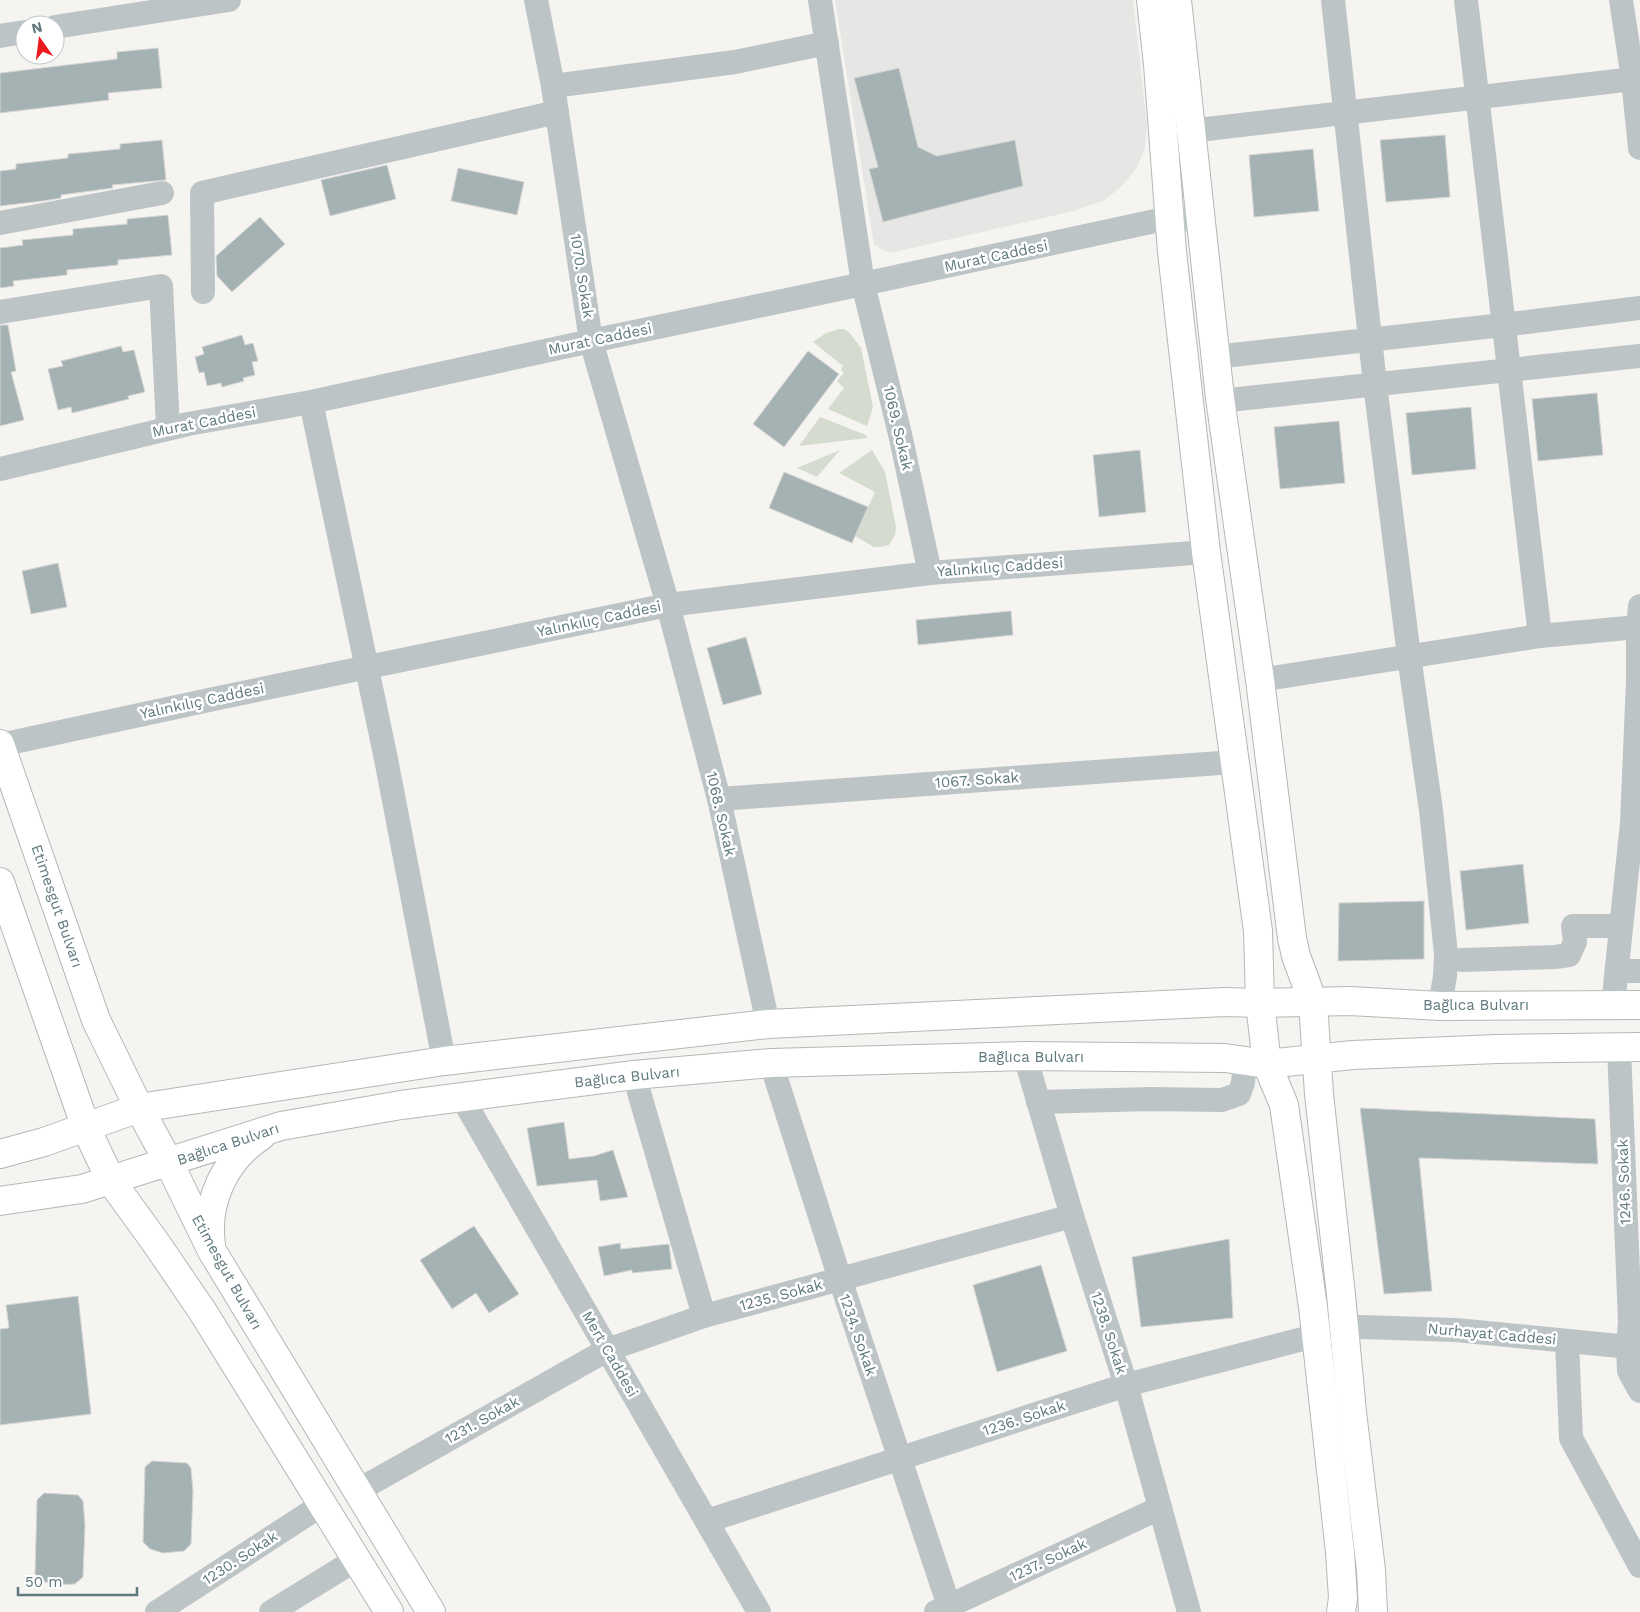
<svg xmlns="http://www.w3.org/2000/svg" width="1640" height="1612" viewBox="0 0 1640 1612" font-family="'Work Sans',sans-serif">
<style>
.built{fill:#e6e6e5}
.green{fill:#d6dbd0}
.building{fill:#a5b2b4;stroke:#d7d6d4}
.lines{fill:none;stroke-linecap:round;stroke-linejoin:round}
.major-casing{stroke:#b1b8ba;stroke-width:30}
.minor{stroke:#bdc4c6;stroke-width:24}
.major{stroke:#fff;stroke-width:28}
.labels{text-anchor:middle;stroke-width:5;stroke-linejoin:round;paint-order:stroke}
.street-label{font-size:15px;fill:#5f797e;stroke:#fff}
</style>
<rect width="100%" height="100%" fill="#f5f4f1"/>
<polygon class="built" points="835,0 1133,0 1147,125 1145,148 1137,167 1124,184 1105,200 1074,211 890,253 874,245"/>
<g class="green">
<polygon points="839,329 844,329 849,332 861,348 873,407 867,426 828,409 844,388 837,381 844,373 841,370 843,366 813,342 826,333"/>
<polygon points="820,417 866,435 867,438 799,446"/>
<polygon points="840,450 817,477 797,468"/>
<polygon points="872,450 885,472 896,527 895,535 889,545 881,547 874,547 855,536 875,492 839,473"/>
</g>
<g class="building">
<polygon points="158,48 162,88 108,93 109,100 0,113 0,73 117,59 117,52"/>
<polygon points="899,68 918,147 937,156 1015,140 1023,186 883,222 869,169 878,167 854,78"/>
<polygon points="1445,135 1450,197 1386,202 1380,140"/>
<polygon points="162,140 166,180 112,185 113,188 61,195 61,198 43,201 0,206 0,171 16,169 16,164 68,158 68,154 120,149 120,144"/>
<polygon points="1313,149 1319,211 1254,217 1249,155"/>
<polygon points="387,165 396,199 330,216 321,180"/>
<polygon points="458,168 524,182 517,215 451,201"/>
<polygon points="168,215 172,255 118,260 118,265 67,270 67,275 13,281 14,286 0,288 0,248 23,245 22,240 73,235 73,229 127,224 127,219"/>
<polygon points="260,217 285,244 232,292 217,276 216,256"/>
<polygon points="0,325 8,325 16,371 11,372 24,420 0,426"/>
<polygon points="242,335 245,345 253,343 258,361 252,362 255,375 243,378 244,381 222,387 221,383 207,386 204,372 199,373 195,357 204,354 202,347"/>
<polygon points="121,346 123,352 134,350 145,392 128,396 129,399 72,413 71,407 58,410 48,369 63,366 61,361"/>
<polygon points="808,351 839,374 784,447 753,424"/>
<polygon points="1597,393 1603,455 1538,461 1532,399"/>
<polygon points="1471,407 1476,469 1412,475 1406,413"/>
<polygon points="1339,421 1345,483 1280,489 1274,427"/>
<polygon points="1140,450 1146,512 1099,517 1093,455"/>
<polygon points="784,472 868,507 852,543 769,508"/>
<polygon points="58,563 67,607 31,614 22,571"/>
<polygon points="1011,611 1013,635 918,645 916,620"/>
<polygon points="746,637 762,694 723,705 707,648"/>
<polygon points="1523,864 1529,923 1466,930 1460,871"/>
<polygon points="1424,901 1424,959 1338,961 1339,903"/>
<polygon points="1360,1108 1595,1119 1598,1164 1419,1158 1432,1291 1384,1294"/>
<polygon points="564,1122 569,1159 594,1156 613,1150 628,1197 600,1201 597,1180 537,1186 527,1128"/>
<polygon points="474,1226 519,1294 489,1313 476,1293 452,1309 420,1260"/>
<polygon points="1229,1239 1233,1318 1141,1327 1132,1257"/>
<polygon points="620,1243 621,1249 669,1244 672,1269 632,1273 632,1270 604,1276 598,1247"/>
<polygon points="1041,1265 1067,1351 997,1372 973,1285"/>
<polygon points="78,1296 91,1414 0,1425 0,1329 9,1328 6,1305"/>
<polygon points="152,1461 187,1463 191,1468 193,1492 191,1544 184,1551 163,1553 150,1549 143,1542 145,1467"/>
<polygon points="44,1493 78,1495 83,1501 85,1525 83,1577 75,1584 55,1585 42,1581 35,1574 37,1500"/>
</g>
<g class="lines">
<g class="major-casing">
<g id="major">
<polyline points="1151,0 1158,64 1172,252 1206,552 1258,931 1260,1003 1267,1064 1284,1105 1313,1307 1340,1552 1343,1598 1341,1612"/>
<polyline points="1177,0 1220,398 1260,680 1292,938 1296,956 1313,1002 1319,1094 1341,1295 1352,1412 1371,1570 1373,1612"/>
<polyline points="0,744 96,1020 139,1108 169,1163 212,1251 431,1612"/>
<polyline points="0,882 86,1128 111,1181 156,1243 203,1312 389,1612"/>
<polyline points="0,1154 44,1142 139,1108 444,1061 768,1024 1225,1002 1260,1003 1350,1001 1440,1006 1640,1005"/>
<polyline points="0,1201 82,1189 281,1126 401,1105 634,1075 771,1063 1025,1056 1225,1058 1267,1064 1353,1055 1497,1049 1640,1047"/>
<path d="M211 1245C205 1202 225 1159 261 1136"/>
</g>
</g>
<g class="minor">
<polyline points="536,0 553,86 591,341 668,605 719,799 768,1024"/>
<polyline points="820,0 863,284 900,434 930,573"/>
<polyline points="1333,0 1375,384 1409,656 1431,810 1446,954 1445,976 1440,1006"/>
<polyline points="1466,0 1540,636"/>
<polyline points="1621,0 1633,79 1640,148"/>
<polyline points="55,27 229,0"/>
<polyline points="0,36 25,32"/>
<polyline points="553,86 735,62 827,43"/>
<polyline points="1190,131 1633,79"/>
<polyline points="0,223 162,193"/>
<polyline points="203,292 202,193 557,112"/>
<polyline points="0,312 161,286 168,428"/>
<polyline points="1215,357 1503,325 1640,308"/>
<polyline points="1220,401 1640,356"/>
<polyline points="311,402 386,759 444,1061"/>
<polyline points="0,469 188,424 311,402 591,341 863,284 1169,218 1201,220"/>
<polyline points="1260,680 1540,636 1638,627"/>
<polyline points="0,745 223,697 668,605 930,573 1206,552"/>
<polyline points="719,799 1234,762"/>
<polyline points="1462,960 1555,957 1569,955 1575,942 1573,926 1621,926"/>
<polyline points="1617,971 1640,971"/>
<polyline points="1613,1005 1632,823 1638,680 1638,627 1640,606"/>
<polyline points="1619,1048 1630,1322 1628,1347 1629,1371 1640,1391"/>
<polyline points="1025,1056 1072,1216 1126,1385 1189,1612"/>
<polyline points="771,1063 840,1279 949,1606"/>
<polyline points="634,1075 704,1316"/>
<polyline points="461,1096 759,1612"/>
<polyline points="1038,1102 1150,1099 1222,1100 1239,1094 1243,1083 1245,1060"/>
<polyline points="1567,1341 1571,1438 1640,1566"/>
<polyline points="357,1491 607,1350 704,1316 1072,1216"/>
<polyline points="707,1521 1126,1385 1345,1328 1361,1327 1456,1330 1640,1348"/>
<polyline points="157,1612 323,1504"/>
<polyline points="271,1612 357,1559"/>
<polyline points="936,1612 1160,1508"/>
</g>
<use href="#major" class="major"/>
</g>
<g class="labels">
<g class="street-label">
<text transform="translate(996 256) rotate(-12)" y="5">Murat Caddesi</text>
<text transform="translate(582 276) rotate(81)" y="5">1070. Sokak</text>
<text transform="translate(600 339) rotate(-12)" y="5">Murat Caddesi</text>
<text transform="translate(204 422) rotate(-11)" y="5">Murat Caddesi</text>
<text transform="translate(898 428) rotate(77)" y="5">1069. Sokak</text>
<text transform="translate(1000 567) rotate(-4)" y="5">Yalınkılıç Caddesi</text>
<text transform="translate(599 619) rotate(-12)" y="5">Yalınkılıç Caddesi</text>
<text transform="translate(202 701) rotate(-12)" y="5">Yalınkılıç Caddesi</text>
<text transform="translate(977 780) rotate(-4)" y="5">1067. Sokak</text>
<text transform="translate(721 814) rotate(77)" y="5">1068. Sokak</text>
<text transform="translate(57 906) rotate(71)" y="5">Etimesgut Bulvarı</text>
<text x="1476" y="1010">Bağlıca Bulvarı</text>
<text x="1031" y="1062">Bağlıca Bulvarı</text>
<text transform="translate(627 1077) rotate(-6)" y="5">Bağlıca Bulvarı</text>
<text transform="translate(228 1144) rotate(-18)" y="5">Bağlıca Bulvarı</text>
<text transform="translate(1624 1182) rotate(-92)" y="5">1246. Sokak</text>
<text transform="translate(227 1272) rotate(61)" y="5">Etimesgut Bulvarı</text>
<text transform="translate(781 1295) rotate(-15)" y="5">1235. Sokak</text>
<text transform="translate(1109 1333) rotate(72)" y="5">1238. Sokak</text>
<text transform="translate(1492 1334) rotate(5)" y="5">Nurhayat Caddesi</text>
<text transform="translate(858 1335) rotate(71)" y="5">1234. Sokak</text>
<text transform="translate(610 1354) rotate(60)" y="5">Mert Caddesi</text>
<text transform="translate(1024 1418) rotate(-18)" y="5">1236. Sokak</text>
<text transform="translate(482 1420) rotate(-29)" y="5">1231. Sokak</text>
<text transform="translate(240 1558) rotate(-33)" y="5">1230. Sokak</text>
<text transform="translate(1048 1560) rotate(-25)" y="5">1237. Sokak</text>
</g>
</g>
<g transform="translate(40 40) rotate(346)"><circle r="24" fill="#ffffff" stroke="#bfc9cb"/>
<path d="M0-4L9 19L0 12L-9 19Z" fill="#eb1b1f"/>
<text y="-8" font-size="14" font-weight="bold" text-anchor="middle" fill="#5f797e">N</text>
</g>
<path d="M18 1587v8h119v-8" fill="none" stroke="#5f797e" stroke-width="2.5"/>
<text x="25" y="1587" font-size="15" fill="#5f797e" stroke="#ffffff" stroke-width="4" paint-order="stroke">50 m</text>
</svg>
